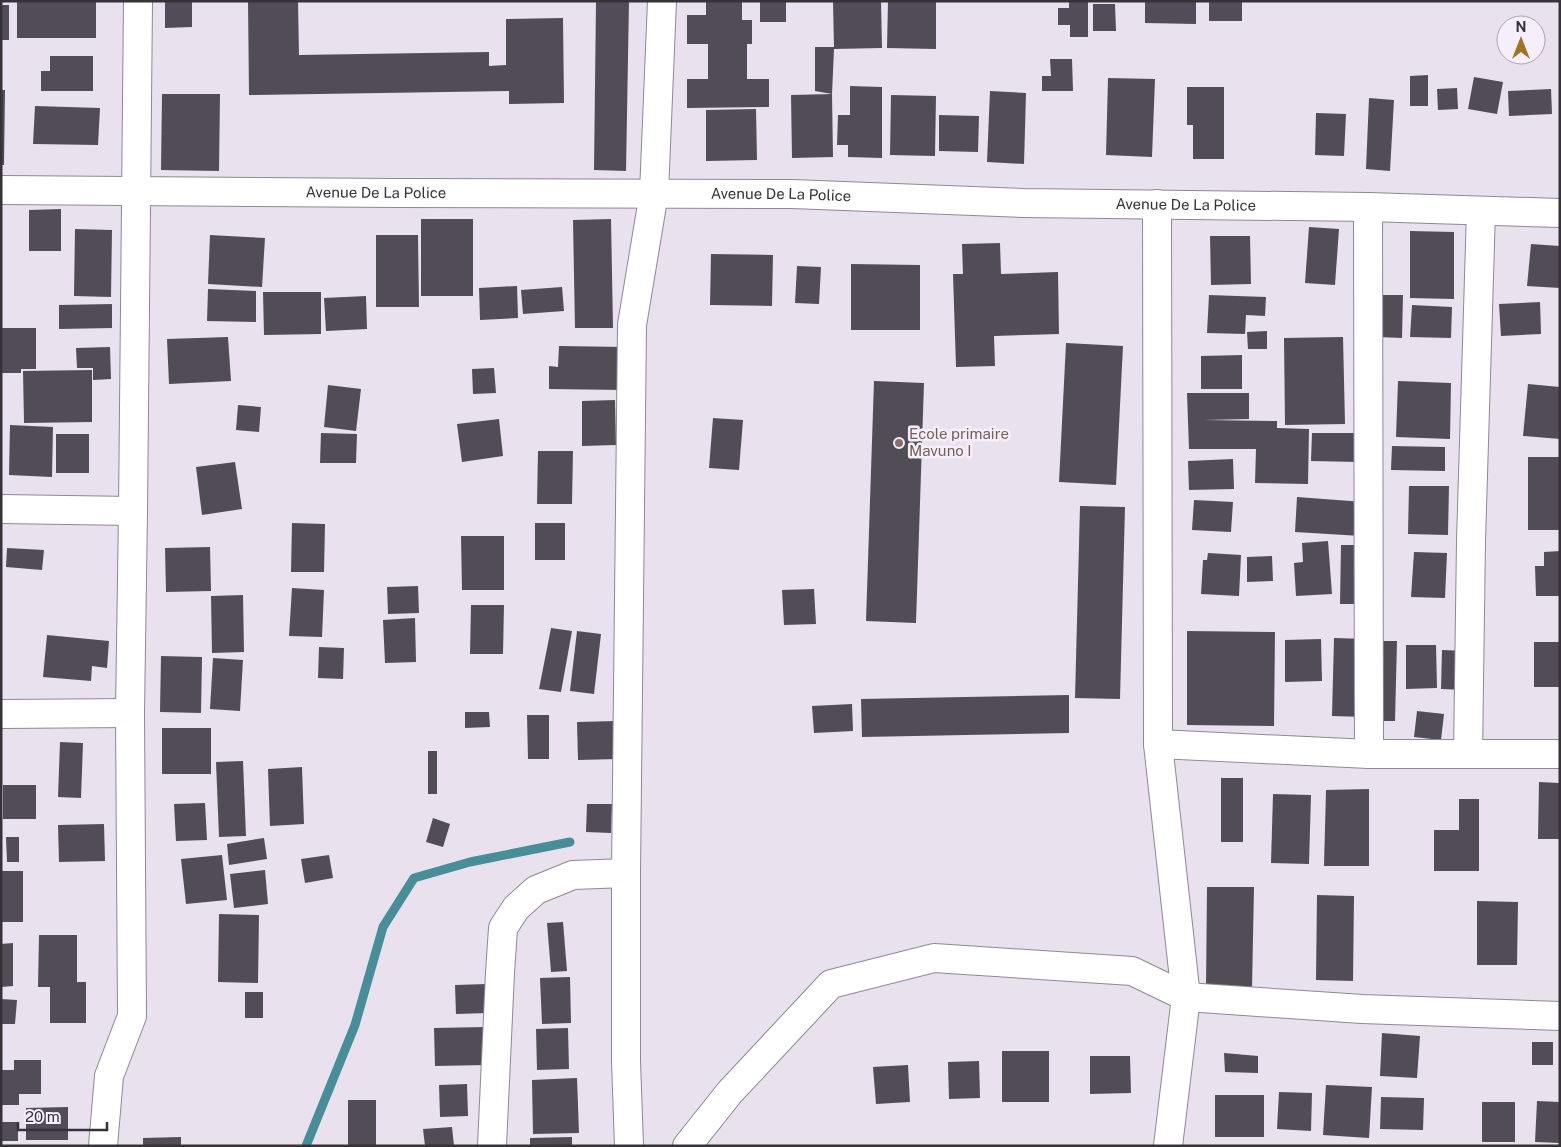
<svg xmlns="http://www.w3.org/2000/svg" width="1561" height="1147" viewBox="0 0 1561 1147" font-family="'Public Sans',sans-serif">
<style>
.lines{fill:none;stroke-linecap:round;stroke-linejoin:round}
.stream{stroke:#488e99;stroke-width:9}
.building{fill:#524c56}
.minor-casing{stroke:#8e8893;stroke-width:30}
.minor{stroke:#fff;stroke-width:28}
.education-dot{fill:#8d6e63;stroke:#f6effb;stroke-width:2}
.labels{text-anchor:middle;stroke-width:5;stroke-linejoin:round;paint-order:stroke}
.street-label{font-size:15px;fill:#363338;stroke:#f6effb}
.education-label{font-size:15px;fill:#785e54;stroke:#f6effb;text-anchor:start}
</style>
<rect width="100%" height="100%" fill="#e9e2ee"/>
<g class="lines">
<polyline class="stream" points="306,1146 355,1025 383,927 414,878 470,862 570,842"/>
</g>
<g class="building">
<rect x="17" y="1" width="79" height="37"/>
<polygon points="165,1 192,1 192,27 165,28"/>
<polygon points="248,1 298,1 299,55 489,52 489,66 506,65 506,19 563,18 564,103 509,104 509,91 249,95"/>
<polygon points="596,1 629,1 626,171 594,170"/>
<polygon points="706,1 742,1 742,20 752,20 752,44 747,44 747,79 769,79 769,107 687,108 687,79 708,79 708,44 687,44 687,15 706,15"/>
<rect x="760" y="1" width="26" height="21"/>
<polygon points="833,1 881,1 882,48 834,49 832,94 833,157 792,158 791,95 832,94 815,91 815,47 834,47"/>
<polygon points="888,1 936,1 936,49 887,48"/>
<polygon points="1069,1 1088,1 1088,37 1070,37 1070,25 1058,25 1058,8 1069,8"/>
<polygon points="1145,1 1196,1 1196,24 1145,23"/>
<rect x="1209" y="1" width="33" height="20"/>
<polygon points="1093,4 1115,4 1116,31 1093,31"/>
<rect x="1" y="5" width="8" height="35"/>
<polygon points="50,56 93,56 93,91 41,91 41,71 50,71"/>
<polygon points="1050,59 1072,59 1073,91 1042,91 1042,76 1051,76"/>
<polygon points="1428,75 1428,106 1410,106 1410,76"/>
<polygon points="1474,77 1503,82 1497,114 1468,109"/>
<polygon points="1108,78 1155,79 1152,157 1106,155"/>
<polygon points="850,86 882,87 882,158 848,157 848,145 837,145 838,115 850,115"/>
<polygon points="1187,87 1224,87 1224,159 1193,159 1193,125 1187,125"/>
<polygon points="1457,88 1458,109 1438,110 1437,89"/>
<polygon points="1551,89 1552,114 1509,116 1508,91"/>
<polygon points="1,90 5,90 4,165 1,165"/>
<polygon points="990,91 1026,93 1024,164 987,162"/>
<polygon points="162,94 220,94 219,171 161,170"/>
<polygon points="891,95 936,96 935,156 890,155"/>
<polygon points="1369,98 1394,100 1390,171 1366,169"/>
<polygon points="35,106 100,108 98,145 33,144"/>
<polygon points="756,109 757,160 706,161 706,110"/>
<polygon points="1316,113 1346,114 1344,156 1315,155"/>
<polygon points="939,115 979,116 978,152 939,151"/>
<polygon points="61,209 61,251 29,251 29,210"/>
<rect x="421" y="219" width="52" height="77"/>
<polygon points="611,219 613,328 575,328 573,220"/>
<polygon points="1309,227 1339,229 1335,285 1305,283"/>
<polygon points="75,229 112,230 111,297 74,296"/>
<polygon points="1410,231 1454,232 1454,299 1410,298"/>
<polygon points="210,235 265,238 262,287 208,284"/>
<polygon points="376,235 418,235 419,307 376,307"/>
<polygon points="1210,236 1250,236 1251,284 1211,285"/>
<polygon points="1000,243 1001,274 1058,272 1059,334 994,336 995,366 956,367 953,274 963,274 962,244"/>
<polygon points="1531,244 1560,246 1560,288 1527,286"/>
<polygon points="711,254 773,255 772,306 710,305"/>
<polygon points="851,264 920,265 920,330 851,330"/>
<polygon points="797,266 821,267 819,304 795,303"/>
<polygon points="517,286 518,318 480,320 479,288"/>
<polygon points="562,287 564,311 523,314 521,290"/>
<polygon points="208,289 256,291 256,322 207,321"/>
<polygon points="263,292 321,292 321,334 264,335"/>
<polygon points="1209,295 1266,297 1265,316 1246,315 1245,334 1207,333"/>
<polygon points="1379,295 1403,295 1402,338 1378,337"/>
<polygon points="366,296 367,329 326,331 324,298"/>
<polygon points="1540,302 1541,334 1501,336 1499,304"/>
<polygon points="112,304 112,328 59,329 59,305"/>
<polygon points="1412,305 1452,307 1451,338 1410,337"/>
<polygon points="2,328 36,328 36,369 21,369 21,373 1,373"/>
<polygon points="1267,331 1267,349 1248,349 1247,332"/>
<polygon points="228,337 231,381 169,384 167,339"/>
<polygon points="1343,337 1345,424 1285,425 1284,338"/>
<polygon points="1066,343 1123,346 1116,485 1059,482"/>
<polygon points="559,346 624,347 624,390 549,389 549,366 558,367"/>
<polygon points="110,347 111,379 93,380 93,368 77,368 76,348"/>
<polygon points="1242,355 1242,389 1201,389 1201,356"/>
<polygon points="494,368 496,393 473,394 472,369"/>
<polygon points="92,370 92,422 24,423 23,371"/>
<polygon points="874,381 924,383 916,623 866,621"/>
<polygon points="1398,381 1451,383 1450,439 1396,437"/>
<polygon points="1528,384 1560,387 1560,439 1523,436"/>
<polygon points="328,385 361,389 356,431 324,427"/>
<polygon points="1187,393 1249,393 1249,419 1204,420 1277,421 1277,428 1309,429 1308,484 1255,483 1256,449 1189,449"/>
<polygon points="615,400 616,445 582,446 582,401"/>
<polygon points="238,405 261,407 259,432 236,430"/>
<polygon points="713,418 743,420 739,470 709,468"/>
<polygon points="499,419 503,456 462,462 457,424"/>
<polygon points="10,425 53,427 52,477 9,475"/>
<polygon points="321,433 357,434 356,463 320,463"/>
<polygon points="1312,433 1358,433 1358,462 1311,461"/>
<rect x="56" y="434" width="33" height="39"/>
<polygon points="1392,446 1445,447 1445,471 1391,470"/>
<polygon points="538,451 573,451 572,504 537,504"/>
<rect x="1528" y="457" width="32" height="73"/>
<polygon points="1233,459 1234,489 1189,490 1188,461"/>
<polygon points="235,462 242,509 202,515 196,467"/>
<polygon points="1409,486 1449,486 1448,535 1408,534"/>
<polygon points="1297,497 1364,502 1361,536 1295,532"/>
<polygon points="1194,500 1233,502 1231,532 1192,530"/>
<polygon points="1080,506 1125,507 1120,699 1075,698"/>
<polygon points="292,523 325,524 324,572 291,572"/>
<rect x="535" y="523" width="30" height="37"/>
<polygon points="461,536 504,536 504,590 462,590"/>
<polygon points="1328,541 1332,594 1296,596 1294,563 1303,562 1302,543"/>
<polygon points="1341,545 1367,545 1366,604 1340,604"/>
<polygon points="210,547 211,591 166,592 165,548"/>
<polygon points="7,548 44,550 42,570 6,567"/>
<polygon points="1560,551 1560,596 1536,596 1535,566 1544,566 1544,552"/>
<polygon points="1414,552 1447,553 1445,598 1411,597"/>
<polygon points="1208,553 1241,555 1239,596 1201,594 1203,560 1207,560"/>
<polygon points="1272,556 1273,581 1247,582 1247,557"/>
<polygon points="418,586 419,613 388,614 387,587"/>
<polygon points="292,588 324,590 322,637 289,636"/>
<polygon points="814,589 816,624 784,625 782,590"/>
<polygon points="243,595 244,652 212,653 211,596"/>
<polygon points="471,605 504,605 503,654 470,654"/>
<polygon points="415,618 416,662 385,663 383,620"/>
<polygon points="551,628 572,631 561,692 539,689"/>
<polygon points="577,631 601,634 594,694 570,691"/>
<polygon points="1187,631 1275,632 1274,726 1187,725"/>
<polygon points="47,635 109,641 107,668 92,666 91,681 43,677"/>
<polygon points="1334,638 1367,639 1365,717 1332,716"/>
<polygon points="1321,639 1322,681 1285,682 1285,640"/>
<polygon points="1379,641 1397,641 1395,721 1377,721"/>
<rect x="1534" y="642" width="26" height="45"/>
<polygon points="1406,645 1436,645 1437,688 1406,689"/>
<polygon points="319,647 344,648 343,679 318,678"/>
<polygon points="1442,650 1468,651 1466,690 1441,689"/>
<polygon points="161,656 202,657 201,713 160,712"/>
<polygon points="213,658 243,660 240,711 210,709"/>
<polygon points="1069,695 1069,733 862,737 861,699"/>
<polygon points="852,704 853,731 814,733 812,706"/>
<polygon points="1417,711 1444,714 1441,740 1414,737"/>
<polygon points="465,712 489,712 490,727 465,728"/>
<polygon points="527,715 549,715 549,759 528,759"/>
<polygon points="617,721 618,759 578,760 577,722"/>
<rect x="162" y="728" width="49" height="46"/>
<polygon points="60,742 83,743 81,798 58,797"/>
<rect x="428" y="751" width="9" height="43"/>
<polygon points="243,761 246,836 219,837 216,762"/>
<polygon points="302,767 304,824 270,826 268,769"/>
<rect x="1221" y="778" width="22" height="64"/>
<polygon points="1539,782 1560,783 1560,839 1538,839"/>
<rect x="3" y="785" width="33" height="34"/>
<polygon points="1369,789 1369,866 1324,866 1326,790"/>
<polygon points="1273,794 1311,795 1309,864 1271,863"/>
<polygon points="1459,799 1479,799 1479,871 1434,871 1434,830 1459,830"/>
<polygon points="205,803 207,840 176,841 174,804"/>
<polygon points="587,804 612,804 611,833 586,832"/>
<polygon points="433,818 450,824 443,847 426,842"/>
<polygon points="104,824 105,861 59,862 58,825"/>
<polygon points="6,837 19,837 19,862 7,862"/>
<polygon points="264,838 267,859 229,865 227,844"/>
<polygon points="222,855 227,900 186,904 181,859"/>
<polygon points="329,855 333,878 305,883 301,859"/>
<polygon points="265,870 268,904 234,908 230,874"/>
<rect x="1" y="871" width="22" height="51"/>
<polygon points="1207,887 1254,887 1252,988 1206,988"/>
<polygon points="1317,895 1354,896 1353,981 1316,980"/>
<polygon points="1477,901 1518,902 1517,965 1477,965"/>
<polygon points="219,914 259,915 258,983 218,982"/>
<polygon points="563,922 567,971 551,972 547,923"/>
<polygon points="39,935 77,935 77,982 86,982 86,1023 50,1023 50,987 38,987"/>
<polygon points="13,943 13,986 1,987 1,944"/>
<polygon points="570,977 571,1023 542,1024 540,978"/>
<polygon points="487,984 488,1013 456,1014 455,985"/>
<rect x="245" y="992" width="18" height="26"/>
<polygon points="1,999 17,1000 15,1024 1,1024"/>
<polygon points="486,1027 487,1065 435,1066 434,1028"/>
<polygon points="568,1028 569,1069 537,1070 536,1029"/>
<polygon points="1382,1033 1420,1036 1417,1078 1380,1076"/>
<rect x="1532" y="1042" width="21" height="23"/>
<rect x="1002" y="1051" width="47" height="51"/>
<polygon points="1224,1053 1258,1056 1258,1073 1225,1072"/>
<polygon points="1090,1056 1130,1056 1131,1093 1090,1094"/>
<polygon points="14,1060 41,1060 41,1094 19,1094 19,1105 1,1105 1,1070 14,1070"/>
<polygon points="979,1061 980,1098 949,1099 948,1062"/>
<polygon points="908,1065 910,1102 876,1104 873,1067"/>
<polygon points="577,1078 579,1133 533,1134 532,1080"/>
<polygon points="467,1084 468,1116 440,1117 439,1085"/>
<polygon points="1326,1085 1372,1087 1369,1138 1323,1135"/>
<polygon points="1279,1092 1312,1093 1311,1131 1277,1129"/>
<rect x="1215" y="1095" width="49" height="42"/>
<polygon points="1381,1097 1424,1098 1423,1130 1380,1129"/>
<rect x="348" y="1100" width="28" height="46"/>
<polygon points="1537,1101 1560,1102 1560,1143 1535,1142"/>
<rect x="1482" y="1102" width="33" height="40"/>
<polygon points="68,1107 68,1140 26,1140 26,1108"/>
<rect x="1" y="1122" width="17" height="19"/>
<polygon points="452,1127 454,1146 425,1146 423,1129"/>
<polygon points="181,1137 181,1146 143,1146 143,1138"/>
<polygon points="572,1137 572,1146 530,1146 530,1138"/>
</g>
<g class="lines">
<g class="minor-casing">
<g id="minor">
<path id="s1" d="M1 190 398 193 792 194 1023 203 1368 207 1560 213"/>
<polyline points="1157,204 1158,744 1186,997 1168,1146"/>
<polyline points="1368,207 1369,754"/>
<polyline points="1,509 133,511"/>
<polyline points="1,714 130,713"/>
<polyline points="1158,744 1369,754 1560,754"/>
<polyline points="1468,754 1471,541 1481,211"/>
<polyline points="103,1146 109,1076 132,1016 130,713 133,511 138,1"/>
<polyline points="492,1146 500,973 503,928 516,908 536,890 573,875 626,873"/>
<polyline points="629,1146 626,1061 626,873 632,325 654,193 662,1"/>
<polyline points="687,1146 730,1092 831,984 934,958 1132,971 1186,997 1362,1009 1560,1016"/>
</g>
</g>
<use href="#minor" class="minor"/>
</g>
<circle class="education-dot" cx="899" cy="443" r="5"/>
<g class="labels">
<g class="street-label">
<text dy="5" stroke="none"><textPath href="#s1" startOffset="375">Avenue De La Police</textPath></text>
<text dy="5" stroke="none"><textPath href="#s1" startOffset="780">Avenue De La Police</textPath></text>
<text dy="5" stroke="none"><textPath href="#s1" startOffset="1185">Avenue De La Police</textPath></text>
</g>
<g class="education-label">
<text x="909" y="439">Ecole primaire<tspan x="909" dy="17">Mavuno I</tspan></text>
</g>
</g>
<rect width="1561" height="1147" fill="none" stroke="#363338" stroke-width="5"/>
<g transform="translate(1521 40)"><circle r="24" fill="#f6effb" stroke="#a9a4ad"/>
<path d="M0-4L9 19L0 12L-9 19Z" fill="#9e7423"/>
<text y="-8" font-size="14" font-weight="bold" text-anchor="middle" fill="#363338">N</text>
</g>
<path d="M18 1122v8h89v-8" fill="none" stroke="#363338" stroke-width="2.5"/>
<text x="25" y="1122" font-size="15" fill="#363338" stroke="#f6effb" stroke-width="4" paint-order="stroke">20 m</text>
</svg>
